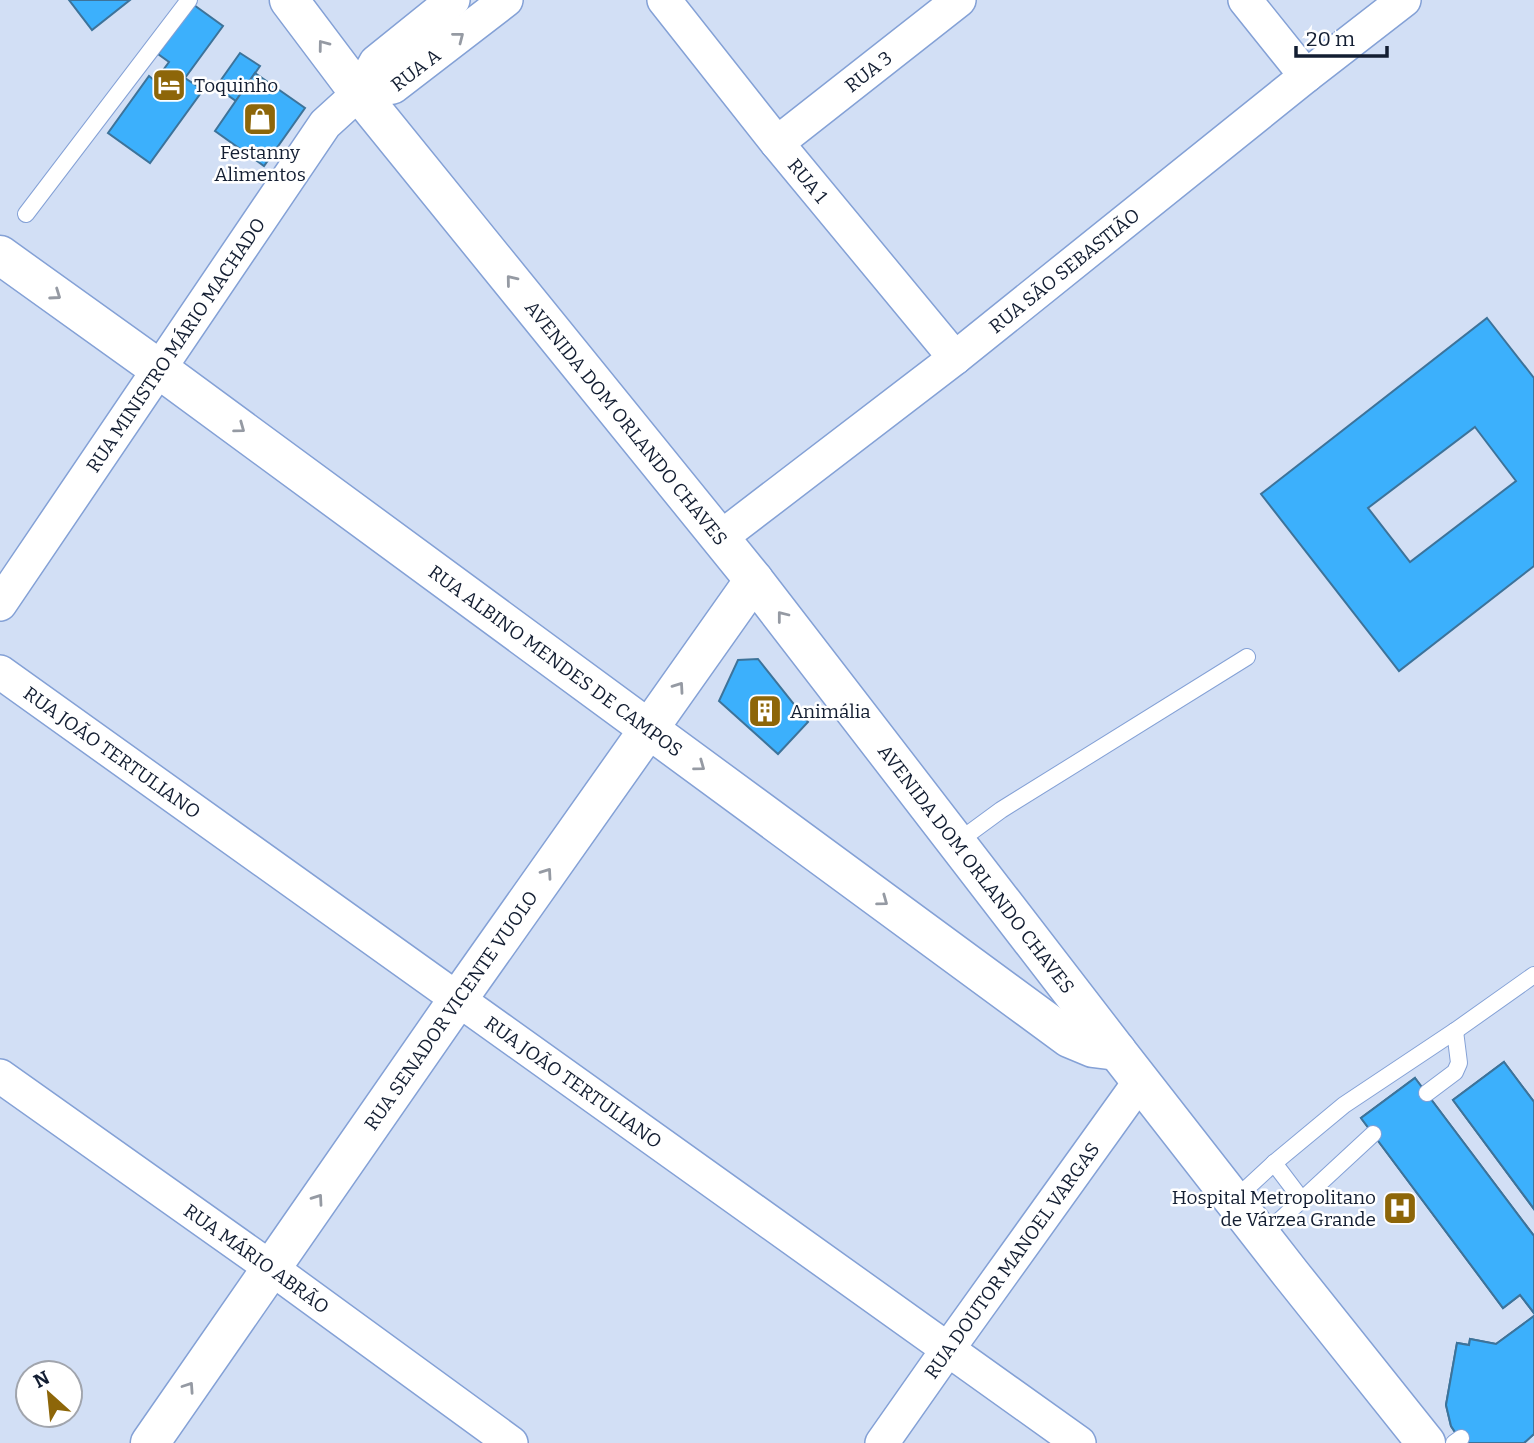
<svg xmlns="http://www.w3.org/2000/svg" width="1534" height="1443" viewBox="0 0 1534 1443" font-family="Bitter,serif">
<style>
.building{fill:#3cb0fc;stroke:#3d739a;stroke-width:2;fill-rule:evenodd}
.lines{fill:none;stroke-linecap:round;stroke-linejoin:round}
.service-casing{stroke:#84a1d6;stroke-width:18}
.minor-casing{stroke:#84a1d6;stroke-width:36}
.tertiary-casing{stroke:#84a1d6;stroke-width:41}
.service{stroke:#fff;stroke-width:16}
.minor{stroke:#fff;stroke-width:33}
.tertiary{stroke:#fff;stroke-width:38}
.oneway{stroke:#959aa3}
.labels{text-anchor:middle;stroke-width:5;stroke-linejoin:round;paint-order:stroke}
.street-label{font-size:19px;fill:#131e32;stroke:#fff}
.poi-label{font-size:19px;fill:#131e32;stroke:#fff;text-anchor:start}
</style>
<rect width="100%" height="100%" fill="#d2dff5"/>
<g class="building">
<polygon points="69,0 130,0 92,30"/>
<polygon points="194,5 223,26 185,78 203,90 150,163 108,133 149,76 155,81 169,62 158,54"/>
<polygon points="240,53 260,66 236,101 216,87"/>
<polygon points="255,73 305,108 264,166 215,131"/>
<path d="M1487 318 1534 378V566L1399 671 1261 494ZM1475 427 1516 481 1410 562 1368 508Z"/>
<polygon points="758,659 808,722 778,754 719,701 738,660"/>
<polygon points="1504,1062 1534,1102 1534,1209 1453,1100"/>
<polygon points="1504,1062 1534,1102 1534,1209 1453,1100"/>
<polygon points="1415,1078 1534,1236 1534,1313 1520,1295 1503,1308 1361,1118"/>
<polygon points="1415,1078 1534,1236 1534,1313 1520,1295 1503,1308 1361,1118"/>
<polygon points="1534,1316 1534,1434 1524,1443 1466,1443 1457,1435 1451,1426 1446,1405 1457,1343 1469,1345 1470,1339 1496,1344"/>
<polygon points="1534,1316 1534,1434 1524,1443 1466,1443 1457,1435 1451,1426 1446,1405 1457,1343 1469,1345 1470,1339 1496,1344"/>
</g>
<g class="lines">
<g class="service-casing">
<g id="service">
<polyline points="26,214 189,0"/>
<polyline points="956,843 1001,810 1247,657"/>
<polyline points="1427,1093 1455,1072 1459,1063 1455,1031"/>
<polyline points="1274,1163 1302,1200"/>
<polyline points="1234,1200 1274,1163 1344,1105 1455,1031 1534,975"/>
<polyline points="1261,1234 1280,1220 1373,1134"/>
<polyline points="1454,1443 1461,1438"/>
</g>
</g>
<g class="minor-casing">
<g id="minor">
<path id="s1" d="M664 0 777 143 955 358"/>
<polyline points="1245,0 1306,76"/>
<path id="s2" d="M359 93 393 87 506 0"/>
<path id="s3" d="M777 143 959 0"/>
<path id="s4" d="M720 538 955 358 1306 76 1404 0"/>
<path id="s5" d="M0 604 325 124 359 93 376 62 453 0"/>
<path id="s6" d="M0 672 1079 1443"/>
<path id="s7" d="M0 1076 271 1268 511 1443"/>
<path id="s8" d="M882 1443 948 1349 1141 1080"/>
</g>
</g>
<g class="tertiary-casing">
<g id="tertiary">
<path id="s9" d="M289 0 359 93 754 580 1117 1051 1291 1274 1426 1443"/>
<path id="s10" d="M0 255 159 369 1069 1038 1093 1048 1117 1051"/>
<path id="s11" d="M150 1443 458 999 754 580"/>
</g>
</g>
<use href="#service" class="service"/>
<use href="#minor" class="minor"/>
<use href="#tertiary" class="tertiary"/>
</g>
<defs><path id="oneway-chevron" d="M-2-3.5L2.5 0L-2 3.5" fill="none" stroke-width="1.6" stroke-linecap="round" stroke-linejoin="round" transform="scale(1.75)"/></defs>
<g class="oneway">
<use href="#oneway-chevron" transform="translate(459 37) rotate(-38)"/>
<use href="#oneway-chevron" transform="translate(323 45) rotate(-127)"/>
<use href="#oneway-chevron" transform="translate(511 280) rotate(-129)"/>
<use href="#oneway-chevron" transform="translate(56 295) rotate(35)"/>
<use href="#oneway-chevron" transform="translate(240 428) rotate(36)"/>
<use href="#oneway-chevron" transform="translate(782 616) rotate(-128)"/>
<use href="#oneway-chevron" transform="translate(679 687) rotate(-55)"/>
<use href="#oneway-chevron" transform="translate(700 766) rotate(36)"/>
<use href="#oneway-chevron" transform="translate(547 873) rotate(-55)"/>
<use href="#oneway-chevron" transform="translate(883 901) rotate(36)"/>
<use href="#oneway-chevron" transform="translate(318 1199) rotate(-55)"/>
<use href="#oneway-chevron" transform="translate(189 1387) rotate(-56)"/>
</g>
<defs>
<g id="hotel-square" transform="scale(1.75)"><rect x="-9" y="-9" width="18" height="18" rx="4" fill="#8d6609" stroke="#fff"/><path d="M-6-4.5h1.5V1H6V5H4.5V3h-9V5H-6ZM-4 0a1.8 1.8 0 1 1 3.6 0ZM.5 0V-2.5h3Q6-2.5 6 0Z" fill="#fff"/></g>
<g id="shop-square" transform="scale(1.75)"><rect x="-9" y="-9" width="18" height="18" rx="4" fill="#8d6609" stroke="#fff"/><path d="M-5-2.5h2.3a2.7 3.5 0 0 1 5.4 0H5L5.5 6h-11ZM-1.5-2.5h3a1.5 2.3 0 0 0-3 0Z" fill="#fff"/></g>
<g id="building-square" transform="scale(1.75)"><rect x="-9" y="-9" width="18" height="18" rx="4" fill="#8d6609" stroke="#fff"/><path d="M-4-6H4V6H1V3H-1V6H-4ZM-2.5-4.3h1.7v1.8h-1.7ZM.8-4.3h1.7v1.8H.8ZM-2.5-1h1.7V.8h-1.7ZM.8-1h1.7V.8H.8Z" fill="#fff"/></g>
<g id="hospital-square" transform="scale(1.75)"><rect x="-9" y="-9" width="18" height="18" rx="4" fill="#8d6609" stroke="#fff"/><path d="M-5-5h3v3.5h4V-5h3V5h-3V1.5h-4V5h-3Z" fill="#fff"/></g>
</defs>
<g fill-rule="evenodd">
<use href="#hotel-square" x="169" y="85"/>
<use href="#shop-square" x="260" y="119"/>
<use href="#building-square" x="765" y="711"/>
<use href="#hospital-square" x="1400" y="1208"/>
</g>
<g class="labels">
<g class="street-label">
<text dy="7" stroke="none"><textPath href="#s2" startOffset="63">RUA A</textPath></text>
<text dy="7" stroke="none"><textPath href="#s3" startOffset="116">RUA 3</textPath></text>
<text dy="7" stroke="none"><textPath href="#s1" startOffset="231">RUA 1</textPath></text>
<text dy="7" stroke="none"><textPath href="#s4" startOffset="436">RUA SÃO SEBASTIÃO</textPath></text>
<text dy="7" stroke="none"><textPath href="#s5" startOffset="313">RUA MINISTRO MÁRIO MACHADO</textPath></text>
<text dy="7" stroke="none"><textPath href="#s9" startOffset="541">AVENIDA DOM ORLANDO CHAVES</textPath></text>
<text dy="7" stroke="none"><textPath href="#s10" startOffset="688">RUA ALBINO MENDES DE CAMPOS</textPath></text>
<text dy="7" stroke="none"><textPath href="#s6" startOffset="138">RUA JOÃO TERTULIANO</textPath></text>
<text dy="7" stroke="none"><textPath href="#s9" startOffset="1108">AVENIDA DOM ORLANDO CHAVES</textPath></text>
<text dy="7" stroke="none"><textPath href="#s11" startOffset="527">RUA SENADOR VICENTE VUOLO</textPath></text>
<text dy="7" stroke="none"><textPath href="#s6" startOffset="705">RUA JOÃO TERTULIANO</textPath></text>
<text dy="7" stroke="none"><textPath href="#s7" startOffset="315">RUA MÁRIO ABRÃO</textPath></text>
<text dy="7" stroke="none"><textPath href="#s8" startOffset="224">RUA DOUTOR MANOEL VARGAS</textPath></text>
</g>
<g class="poi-label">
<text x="194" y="92">Toquinho</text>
<text x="260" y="159" text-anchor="middle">Festanny<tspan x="260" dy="22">Alimentos</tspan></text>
<text x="790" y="718">Animália</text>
<text x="1376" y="1204" text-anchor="end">Hospital Metropolitano<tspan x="1376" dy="22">de Várzea Grande</tspan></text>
</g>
</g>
<g transform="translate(49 1394) rotate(333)"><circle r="33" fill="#ffffff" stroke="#a1a5ad" stroke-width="2"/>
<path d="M0-5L12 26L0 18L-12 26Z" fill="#8d6609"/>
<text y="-10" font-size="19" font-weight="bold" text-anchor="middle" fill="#131e32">N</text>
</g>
<path d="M1296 46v10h91v-10" fill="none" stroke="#131e32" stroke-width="3.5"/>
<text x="1306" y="46" font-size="21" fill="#131e32" stroke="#ffffff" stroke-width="5" paint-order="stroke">20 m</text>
</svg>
